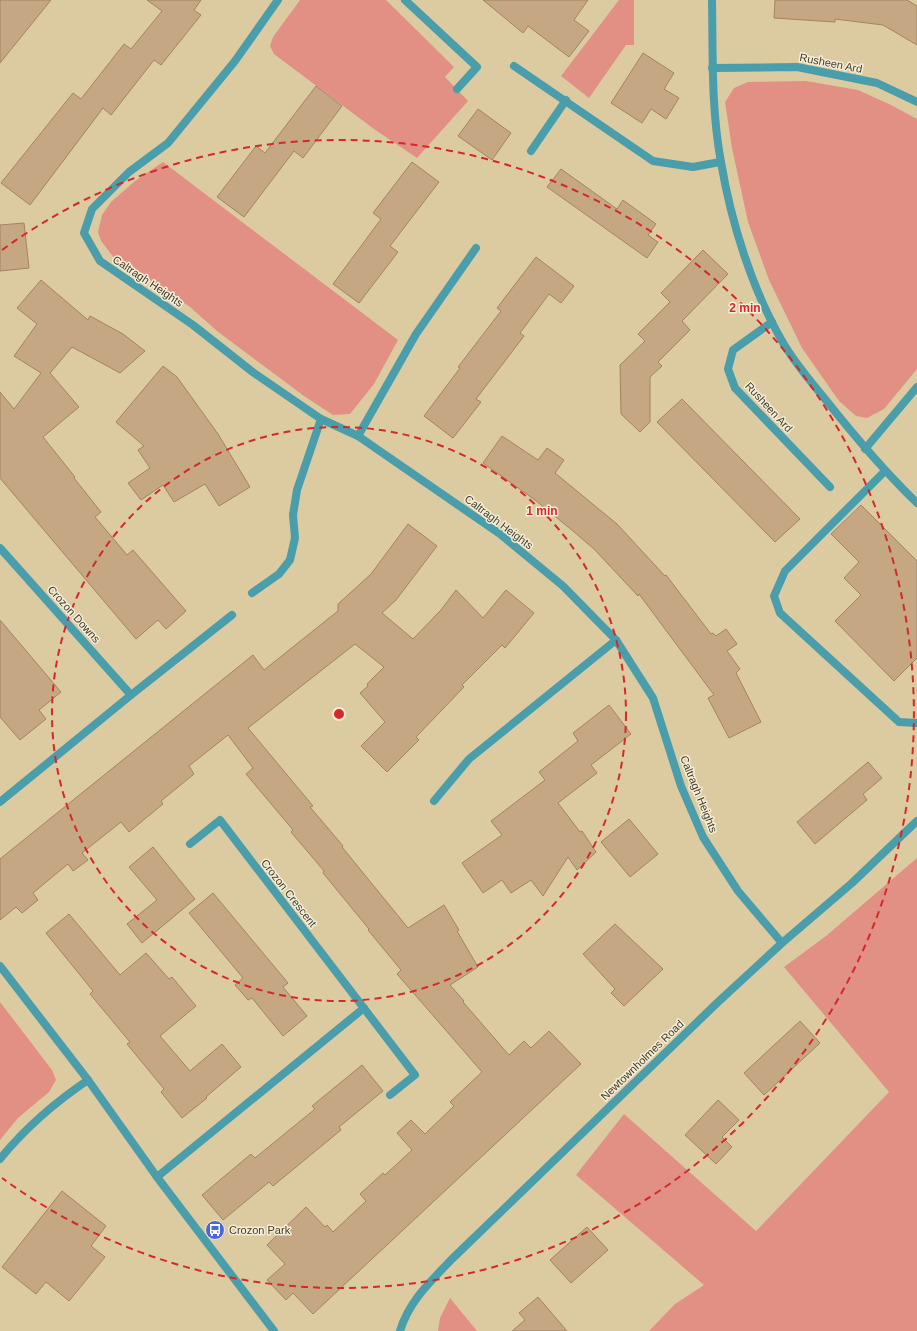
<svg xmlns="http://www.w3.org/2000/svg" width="917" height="1331" viewBox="0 0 917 1331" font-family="Arial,sans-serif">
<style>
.green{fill:#e29083}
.building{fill:#c6a784;stroke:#a28463}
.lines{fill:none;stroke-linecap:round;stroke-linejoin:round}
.service{stroke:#4a9daa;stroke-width:8}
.minor{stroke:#4a9daa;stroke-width:8}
.tertiary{stroke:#4a9daa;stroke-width:8}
.ring{fill:none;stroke:#d62828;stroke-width:2;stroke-dasharray:7 5}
.labels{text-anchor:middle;stroke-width:3;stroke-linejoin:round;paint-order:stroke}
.street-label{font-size:11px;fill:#423c2a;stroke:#f5edd7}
.poi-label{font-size:11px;fill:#423c2a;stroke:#f5edd7;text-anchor:start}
.centre{fill:#d62828;stroke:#f5edd7;stroke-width:2}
.ring-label{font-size:12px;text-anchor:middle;font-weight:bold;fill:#d62828;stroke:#f5edd7;stroke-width:3;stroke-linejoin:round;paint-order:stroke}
</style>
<rect width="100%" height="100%" fill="#dccba0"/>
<g class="green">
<polygon points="300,0 386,0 454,67 445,77 468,101 417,158 374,129 274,54 270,46 273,37"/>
<polygon points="619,0 634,0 634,45 626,45 589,98 561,76"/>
<polygon points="806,81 858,90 891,105 917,119 917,369 884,409 867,418 856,416 839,401 802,348 769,280 748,222 732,148 725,102 734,88 748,82"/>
<polygon points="163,162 398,340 374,384 350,414 333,415 304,396 217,331 190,307 152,281 118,263 101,241 98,232 102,215 111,202 135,181"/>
<polygon points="917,858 917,1331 649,1331 675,1304 704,1285 576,1175 624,1114 756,1231 889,1092 784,967 826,936"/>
<polygon points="0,1002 52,1070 56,1080 49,1092 18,1118 0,1140"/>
<polygon points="450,1298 477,1331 438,1331 440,1318"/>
</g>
<g class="building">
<polygon points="0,0 51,0 0,63"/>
<polygon points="147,0 201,0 194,10 201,15 161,65 154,60 111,115 103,108 30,205 1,183 73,93 81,99 124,44 131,49 162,11"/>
<polygon points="483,0 588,0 574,20 589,31 569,57 528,26 523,33"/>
<polygon points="775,0 907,0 917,6 917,45 883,25 835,19 835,22 774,18"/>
<polygon points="643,53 674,73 664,89 679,98 666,119 651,109 642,123 611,103"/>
<polygon points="316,86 342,106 303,158 294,151 244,217 217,197 256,146 265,153"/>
<polygon points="478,109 511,133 492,160 458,136"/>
<polygon points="412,162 439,182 390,246 398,252 359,303 333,284 381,219 373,213"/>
<polygon points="561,169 617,209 623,200 656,224 648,235 658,242 647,258 547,187"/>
<polygon points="24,223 29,268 0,271 0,225"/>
<polygon points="703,250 728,274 682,321 690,330 658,362 662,366 650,377 650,422 640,432 621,414 620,365 645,341 638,334 670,302 661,293"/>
<polygon points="536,257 574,286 561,303 549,294 520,333 524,336 476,399 481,402 453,438 424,416 460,368 458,367 501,311 497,308"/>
<polygon points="41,280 88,320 90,316 123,334 145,351 120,373 72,347 50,373 79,407 43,437 75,477 74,478 101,512 95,517 127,555 133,550 186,611 166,629 158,620 136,639 0,478 0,392 14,409 41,373 14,356 37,324 17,308"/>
<polygon points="163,366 177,377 218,434 250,487 219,506 205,484 174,502 163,485 141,500 128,483 150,468 138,450 144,446 116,422"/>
<polygon points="682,399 800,519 775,542 657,422"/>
<polygon points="502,436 538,460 547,448 564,460 555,473 617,524 665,576 666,575 711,634 713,633 716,636 726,629 737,644 727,651 740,669 736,673 761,722 729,738 708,698 714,695 639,594 638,596 594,549 573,531 535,500 483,463"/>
<polygon points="861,505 917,561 917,658 894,681 835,621 861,595 844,578 859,562 831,534"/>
<polygon points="408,524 437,546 396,600 382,613 413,639 441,610 456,590 483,618 506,590 534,613 505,648 502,645 462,685 464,687 416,737 419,740 387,772 361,746 385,722 360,693 368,686 367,684 384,667 355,644 248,728 313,806 310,807 343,846 342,847 408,928 444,905 459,930 457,931 478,967 450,985 464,1001 463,1002 509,1055 524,1041 531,1048 549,1031 581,1064 313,1314 293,1293 286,1300 267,1280 285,1264 267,1245 306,1207 325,1227 327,1225 333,1232 366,1201 360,1194 383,1173 385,1175 412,1150 397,1133 411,1120 425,1134 454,1106 450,1102 482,1072 397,974 401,970 368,930 369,929 323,873 324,871 291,832 293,830 246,774 253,768 228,735 189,766 194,774 161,801 163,804 129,832 121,822 82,853 88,860 73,871 68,864 33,893 38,900 22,913 16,907 0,920 0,859 253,655 264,670 338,611 338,604 371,574"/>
<polygon points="0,620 61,692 39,710 46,719 20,740 0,717"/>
<polygon points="609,705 631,734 591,765 597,773 558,803 580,832 582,831 596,852 577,870 568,857 543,896 531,880 511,893 502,880 483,893 462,863 502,835 491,821 545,780 539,772 578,741 573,733"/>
<polygon points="868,762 882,778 863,794 867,800 815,844 797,822"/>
<polygon points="629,819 658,854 630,877 601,842"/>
<polygon points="153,847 195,899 142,943 127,924 157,900 129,867"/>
<polygon points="213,893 288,983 283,987 307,1016 283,1036 252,998 248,1000 235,985 243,978 189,913"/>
<polygon points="69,914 120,975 146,953 169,979 172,977 196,1006 160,1036 190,1071 222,1044 241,1067 206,1097 207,1098 182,1118 161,1092 164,1089 127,1044 130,1042 90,994 93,991 46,933"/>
<polygon points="615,924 663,969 624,1006 611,993 615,989 583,954"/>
<polygon points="800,1021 820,1043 764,1095 744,1073"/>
<polygon points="362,1065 383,1091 339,1127 341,1130 273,1186 269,1182 223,1220 202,1195 251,1154 255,1158 315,1109 312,1106"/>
<polygon points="718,1100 739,1120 722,1137 732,1147 716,1164 685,1135"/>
<polygon points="62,1191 106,1226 91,1246 105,1257 69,1301 46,1282 36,1294 2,1267"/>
<polygon points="587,1227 608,1250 571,1283 550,1260"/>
<polygon points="538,1297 567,1331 512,1331 525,1320 519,1313"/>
</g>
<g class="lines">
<polyline class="service" points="885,471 785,571 774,596 780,613 899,722 917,723"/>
<g class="minor">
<polyline points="278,0 235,61 168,143 129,172 92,209 84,233 100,261 193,325 254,373 321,419 358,436 500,534 563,586 616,640 653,698 681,786 703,837 738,891 782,943"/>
<polyline points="405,0 477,67 457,89"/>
<path d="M712 0C713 54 711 109 721 162 731 222 752 289 782 341 795 364 813 384 829 404 857 439 885 472 917 503"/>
<polyline points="514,66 653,161 693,167 720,162"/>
<polyline points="712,68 797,67 877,83 917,102"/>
<polyline points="531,151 566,100"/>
<polyline points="772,322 733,350 728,369 735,388 830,487"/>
<polyline points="358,436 416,334 476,248"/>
<polyline points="865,449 917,387"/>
<polyline points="0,548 131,695"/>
<polyline points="252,593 279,574 290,560 295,538 293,515 297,490 321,419"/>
<polyline points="434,801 469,759 616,640"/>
<polyline points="0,802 131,695 232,615"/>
<polyline points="190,844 220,820 415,1075 390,1095"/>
<path d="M0 1159C26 1127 54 1103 88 1080"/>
<polyline points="157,1177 364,1008"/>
</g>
<g class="tertiary">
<polyline points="0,966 88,1080 157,1177 274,1331"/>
<path d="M400 1331C409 1301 431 1281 452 1259L717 1003 782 943 852 883 917 821"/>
</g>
</g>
<g class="ring">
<circle cx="339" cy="714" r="287"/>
<path d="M2 250A574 574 0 1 1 2 1178"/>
</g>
<defs>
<g id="bus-disc" transform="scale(1)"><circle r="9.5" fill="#4a66da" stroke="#f5edd7"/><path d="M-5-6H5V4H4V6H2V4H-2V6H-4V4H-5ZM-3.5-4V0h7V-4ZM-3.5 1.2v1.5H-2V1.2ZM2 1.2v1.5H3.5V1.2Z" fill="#fff"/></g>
</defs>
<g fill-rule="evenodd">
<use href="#bus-disc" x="215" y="1230"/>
</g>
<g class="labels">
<g class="street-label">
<text transform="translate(831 63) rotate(11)" y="4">Rusheen Ard</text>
<text transform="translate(148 281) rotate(34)" y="4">Caltragh Heights</text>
<text transform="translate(769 407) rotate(47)" y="4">Rusheen Ard</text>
<text transform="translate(499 522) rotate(37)" y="4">Caltragh Heights</text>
<text transform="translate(74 614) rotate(48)" y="4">Crozon Downs</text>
<text transform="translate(699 794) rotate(68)" y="4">Caltragh Heights</text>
<text transform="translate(289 893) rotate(52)" y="4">Crozon Crescent</text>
<text transform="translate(642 1060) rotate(-44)" y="4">Newtownholmes Road</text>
</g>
<g class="poi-label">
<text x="229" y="1234">Crozon Park</text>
</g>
</g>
<circle cx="339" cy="714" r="6" class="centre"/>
<g class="ring-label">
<text x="745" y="312">2 min</text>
<text x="542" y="515">1 min</text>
</g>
</svg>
